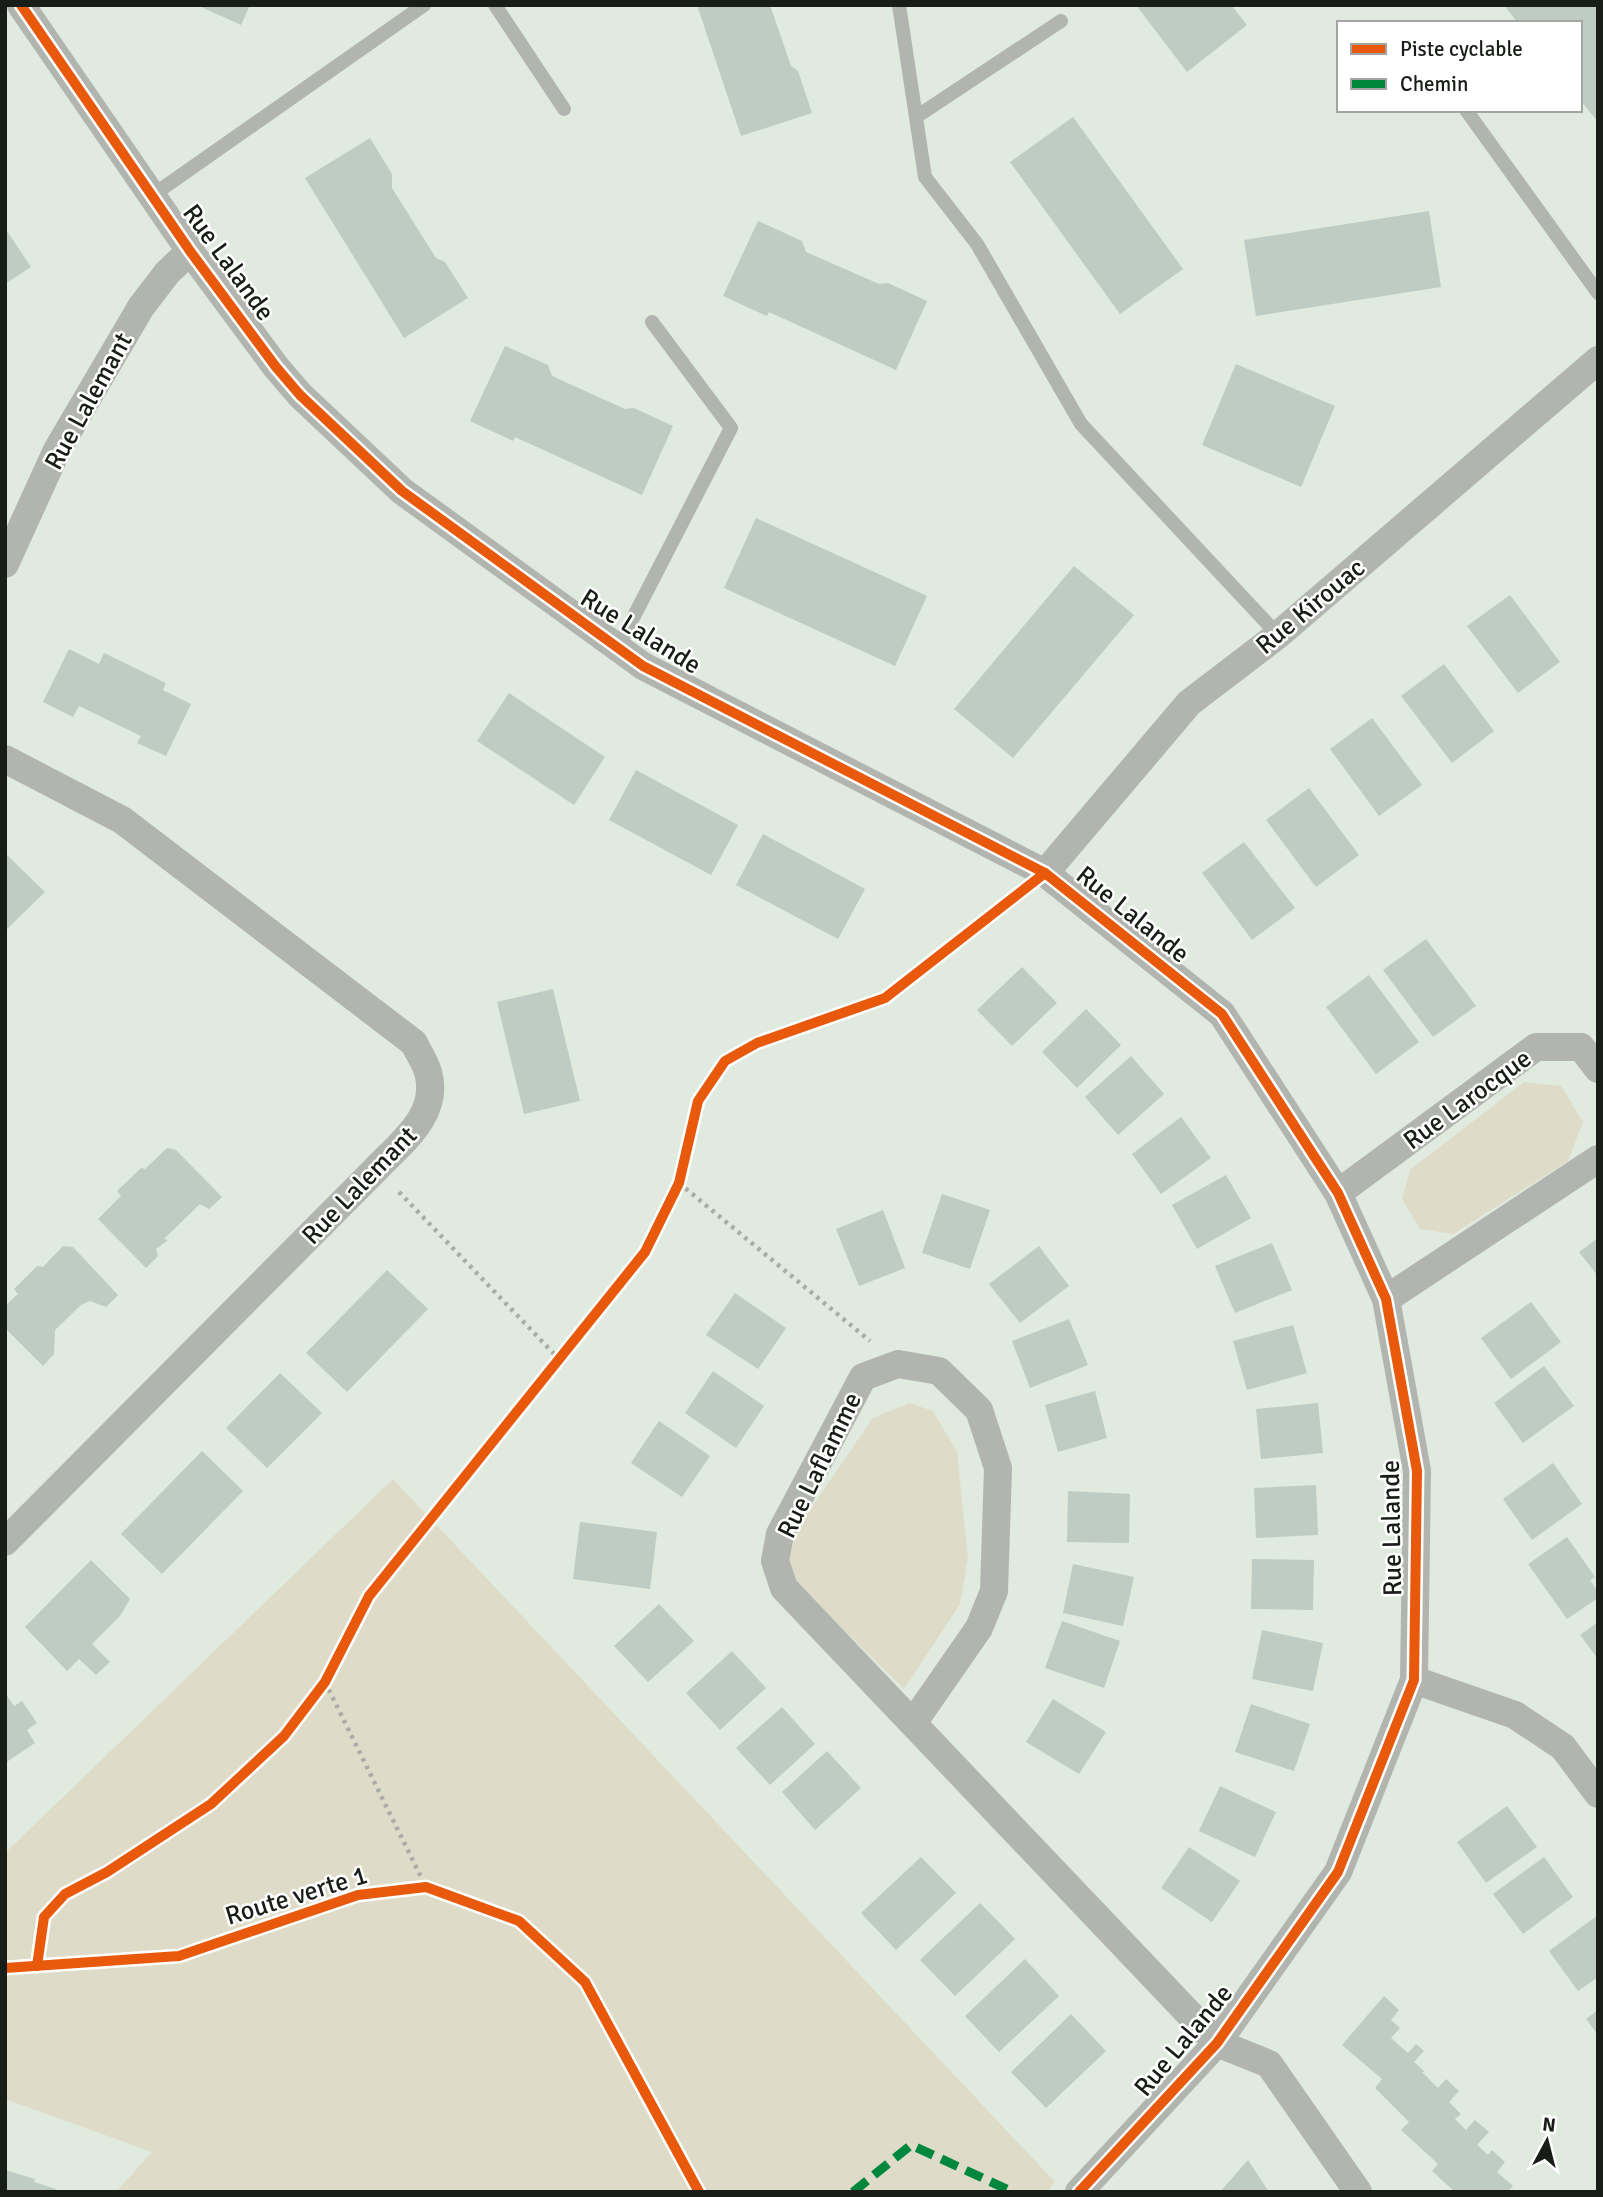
<svg xmlns="http://www.w3.org/2000/svg" width="1603" height="2197" viewBox="0 0 1603 2197" font-family="Signika,sans-serif">
<style>
.green{fill:#dedcc8}
.building{fill:#beccc4}
.lines{fill:none;stroke-linecap:round;stroke-linejoin:round}
.path{stroke:#aaaca8;stroke-width:4.5;stroke-dasharray:3.5 5;stroke-linecap:butt}
.service{stroke:#b1b4af;stroke-width:14}
.minor{stroke:#b1b4af;stroke-width:28}
.quiet{stroke:#00873e;stroke-width:9;stroke-dasharray:18 9;stroke-linecap:butt}
.cycleway-casing{stroke:#fff;stroke-width:15}
.cycleway{stroke:#e8590c;stroke-width:10}
.labels{text-anchor:middle;stroke-width:5;stroke-linejoin:round;paint-order:stroke}
.street-label{font-size:26px;fill:#181d17;stroke:#fff}
</style>
<rect width="100%" height="100%" fill="#e0eadf"/>
<g class="green">
<polygon points="1524,1082 1561,1086 1583,1122 1568,1161 1453,1234 1420,1229 1402,1199 1410,1170"/>
<polygon points="909,1403 933,1411 957,1452 968,1559 960,1604 904,1689 795,1582 786,1562 791,1537 873,1418"/>
<polygon points="393,1479 1055,2182 1047,2192 116,2192 152,2152 5,2099 5,1853"/>
</g>
<g class="building">
<polygon points="197,5 250,5 241,25"/>
<polygon points="697,5 770,5 791,66 798,71 812,113 741,136"/>
<polygon points="1136,5 1231,5 1247,25 1187,72"/>
<polygon points="1504,5 1598,5 1598,122 1580,100 1580,23 1518,23"/>
<polygon points="1073,117 1183,269 1120,314 1010,162"/>
<polygon points="370,138 392,174 392,188 436,258 445,262 468,298 404,338 305,178"/>
<polygon points="1429,211 1441,287 1256,316 1244,240"/>
<polygon points="758,221 802,241 806,252 879,284 888,283 927,301 896,370 769,312 767,316 723,296"/>
<polygon points="5,228 31,267 5,284"/>
<polygon points="505,346 548,365 552,376 625,409 634,408 673,426 642,495 515,437 513,441 470,421"/>
<polygon points="1236,364 1335,406 1301,487 1202,445"/>
<polygon points="756,518 927,596 895,666 724,588"/>
<polygon points="1074,566 1134,615 1013,758 954,709"/>
<polygon points="1510,595 1560,662 1518,693 1467,626"/>
<polygon points="69,649 99,664 104,653 166,683 163,690 191,704 166,756 137,743 141,736 79,706 73,717 43,702"/>
<polygon points="1444,664 1494,731 1452,763 1401,696"/>
<polygon points="509,693 605,757 574,805 477,741"/>
<polygon points="1372,718 1422,785 1379,816 1330,749"/>
<polygon points="636,770 738,825 711,875 609,820"/>
<polygon points="1309,788 1359,855 1316,887 1266,820"/>
<polygon points="763,834 865,889 838,939 736,885"/>
<polygon points="1244,842 1295,908 1252,940 1202,873"/>
<polygon points="5,853 45,892 5,931"/>
<polygon points="1426,939 1476,1006 1433,1037 1383,970"/>
<polygon points="1022,967 1057,1003 1012,1046 977,1010"/>
<polygon points="1369,975 1419,1042 1376,1074 1326,1007"/>
<polygon points="553,989 580,1101 524,1114 497,1002"/>
<polygon points="1086,1009 1121,1045 1077,1088 1042,1052"/>
<polygon points="1131,1056 1164,1094 1118,1135 1085,1097"/>
<polygon points="1181,1117 1211,1158 1161,1194 1132,1154"/>
<polygon points="167,1148 176,1150 222,1197 209,1209 200,1204 164,1239 168,1240 156,1249 158,1256 146,1268 98,1219 121,1196 117,1191 141,1168 145,1169"/>
<polygon points="1226,1175 1251,1218 1197,1249 1172,1205"/>
<polygon points="942,1194 990,1210 970,1269 922,1253"/>
<polygon points="883,1210 905,1268 859,1286 836,1229"/>
<polygon points="1598,1238 1598,1276 1579,1252"/>
<polygon points="1272,1243 1292,1290 1235,1313 1215,1266"/>
<polygon points="63,1246 73,1247 118,1295 106,1307 90,1301 81,1305 55,1330 54,1354 43,1366 5,1328 5,1306 18,1294 14,1289 37,1266 43,1267"/>
<polygon points="1039,1246 1069,1286 1020,1323 989,1284"/>
<polygon points="387,1270 428,1309 347,1392 306,1353"/>
<polygon points="735,1293 786,1328 758,1369 706,1335"/>
<polygon points="1531,1302 1561,1342 1511,1379 1481,1338"/>
<polygon points="1069,1319 1088,1365 1030,1388 1012,1341"/>
<polygon points="1293,1325 1307,1373 1247,1390 1233,1341"/>
<polygon points="1544,1366 1574,1406 1523,1443 1494,1403"/>
<polygon points="713,1371 764,1406 736,1448 685,1413"/>
<polygon points="280,1373 322,1413 267,1468 226,1428"/>
<polygon points="1095,1391 1107,1438 1058,1452 1045,1405"/>
<polygon points="1318,1403 1323,1453 1261,1459 1256,1409"/>
<polygon points="659,1421 710,1456 682,1497 631,1463"/>
<polygon points="202,1451 243,1491 162,1574 121,1534"/>
<polygon points="1553,1463 1582,1504 1532,1540 1503,1499"/>
<polygon points="1316,1485 1318,1535 1256,1538 1254,1488"/>
<polygon points="1068,1491 1130,1494 1129,1543 1067,1542"/>
<polygon points="580,1522 657,1532 650,1589 573,1579"/>
<polygon points="1567,1537 1595,1577 1590,1580 1598,1592 1598,1598 1567,1619 1528,1564"/>
<polygon points="1252,1559 1314,1560 1313,1610 1251,1609"/>
<polygon points="91,1560 130,1599 120,1616 92,1644 110,1662 96,1675 79,1659 67,1671 25,1627"/>
<polygon points="1073,1564 1134,1577 1123,1626 1063,1613"/>
<polygon points="659,1604 694,1641 648,1682 614,1646"/>
<polygon points="1062,1621 1120,1641 1104,1688 1045,1668"/>
<polygon points="1598,1622 1598,1659 1580,1635"/>
<polygon points="1262,1630 1323,1643 1313,1691 1252,1679"/>
<polygon points="732,1651 766,1688 720,1730 686,1693"/>
<polygon points="5,1693 14,1706 22,1701 37,1723 27,1730 35,1743 5,1763"/>
<polygon points="1053,1699 1106,1732 1079,1774 1026,1742"/>
<polygon points="1251,1704 1310,1724 1294,1771 1235,1752"/>
<polygon points="782,1707 815,1744 770,1785 736,1748"/>
<polygon points="827,1751 861,1788 815,1830 782,1792"/>
<polygon points="1220,1786 1276,1812 1255,1857 1199,1831"/>
<polygon points="1507,1806 1537,1847 1486,1883 1457,1842"/>
<polygon points="1189,1847 1240,1881 1212,1922 1161,1888"/>
<polygon points="921,1857 956,1893 896,1950 861,1913"/>
<polygon points="1544,1857 1573,1897 1523,1934 1493,1894"/>
<polygon points="980,1903 1015,1939 955,1996 920,1960"/>
<polygon points="1598,1915 1598,1977 1578,1991 1549,1951"/>
<polygon points="1025,1959 1059,1996 999,2052 965,2016"/>
<polygon points="1384,1996 1399,2010 1391,2020 1400,2028 1391,2038 1408,2053 1416,2044 1424,2051 1414,2062 1425,2072 1422,2072 1438,2088 1446,2079 1459,2091 1449,2102 1461,2114 1455,2119 1466,2130 1475,2120 1489,2132 1477,2145 1488,2155 1492,2150 1505,2162 1497,2172 1513,2186 1507,2192 1455,2192 1432,2171 1438,2164 1401,2130 1409,2122 1375,2088 1382,2079 1342,2045"/>
<polygon points="1598,2010 1598,2035 1586,2019"/>
<polygon points="1071,2014 1106,2051 1046,2108 1011,2072"/>
<polygon points="1248,2160 1269,2192 1220,2192"/>
<polygon points="5,2170 35,2179 34,2182 56,2189 55,2192 5,2192"/>
</g>
<g class="lines">
<g class="path">
<polyline points="679,1183 870,1341"/>
<polyline points="399,1192 559,1359"/>
<polyline points="325,1682 426,1887"/>
</g>
<g class="service">
<polyline points="495,5 564,109"/>
<polyline points="899,5 925,177 977,244 1081,424 1278,635"/>
<polyline points="1466,110 1598,293"/>
<polyline points="916,117 1061,21"/>
<polyline points="153,195 424,5"/>
<polyline points="617,649 731,428 652,322"/>
</g>
<g class="minor">
<polyline points="21,5 190,251 276,367 300,395 402,491 643,666 1045,873 1222,1014 1338,1193 1386,1299 1417,1471 1414,1680 1338,1872 1217,2043 1079,2192"/>
<polyline points="5,564 57,450 141,307 167,273 190,251"/>
<path d="M5 759 122 820 414 1043C418 1052 425 1062 428 1072 440 1114 402 1142 376 1169L5 1542"/>
<polyline points="1045,873 1189,703 1278,635 1598,360"/>
<polyline points="1338,1193 1536,1047 1581,1047 1598,1069"/>
<polyline points="1386,1299 1598,1159"/>
<polyline points="1414,1680 1515,1715 1563,1747 1598,1794"/>
<polyline points="913,1723 979,1628 994,1591 998,1468 979,1410 939,1371 898,1364 863,1377 780,1534 775,1561 784,1588 1217,2043 1269,2064 1358,2192"/>
</g>
<polyline class="quiet" points="853,2192 911,2145 1013,2192"/>
<g class="cycleway-casing">
<g id="cycleway">
<polyline points="21,5 190,251 276,367 300,395 402,491 643,666 1045,873 1222,1014 1338,1193 1386,1299 1417,1471 1414,1680 1338,1872 1217,2043 1079,2192"/>
<polyline points="37,1966 44,1917 65,1894 107,1872 211,1804 284,1736 325,1682 369,1596 645,1252 679,1183 698,1101 725,1061 757,1043 885,998 1045,873"/>
<polyline points="5,1968 179,1956 358,1895 426,1887 519,1921 585,1982 699,2192"/>
</g>
</g>
<use href="#cycleway" class="cycleway"/>
</g>
<g class="labels">
<g class="street-label">
<text transform="translate(229 262) rotate(54)" y="9">Rue Lalande</text>
<text transform="translate(88 401) rotate(-61)" y="9">Rue Lalemant</text>
<text transform="translate(1310 606) rotate(-40)" y="9">Rue Kirouac</text>
<text transform="translate(641 631) rotate(32)" y="9">Rue Lalande</text>
<text transform="translate(1133 914) rotate(39)" y="9">Rue Lalande</text>
<text transform="translate(1467 1099) rotate(-36)" y="9">Rue Larocque</text>
<text transform="translate(359 1185) rotate(-46)" y="9">Rue Lalemant</text>
<text transform="translate(819 1465) rotate(-64)" y="9">Rue Laflamme</text>
<text transform="translate(1391 1528) rotate(-91)" y="9">Rue Lalande</text>
<text transform="translate(296 1895) rotate(-17)" y="9">Route verte 1</text>
<text transform="translate(1183 2040) rotate(-50)" y="9">Rue Lalande</text>
</g>
</g>
<rect width="1603" height="2197" fill="none" stroke="#181d17" stroke-width="14"/>
<rect x="1337" y="21" width="245" height="91" fill="#ffffff" stroke="#a3a5a2" stroke-width="2"/>
<rect x="1351" y="44" width="35" height="10" fill="#e8590c" stroke="#a3a5a2" stroke-width="2"/>
<text x="1400" y="56" font-size="21" fill="#181d17">Piste cyclable</text>
<rect x="1351" y="79" width="35" height="10" fill="#00873e" stroke="#a3a5a2" stroke-width="2"/>
<text x="1400" y="91" font-size="21" fill="#181d17">Chemin</text>
<g transform="translate(1547 2141) rotate(7)" stroke="#ffffff" stroke-width="5" paint-order="stroke">
<path d="M0-5L12 26L0 18L-12 26Z" fill="#181d17"/>
<text y="-10" font-size="19" font-weight="bold" text-anchor="middle" fill="#181d17">N</text>
</g>
</svg>
